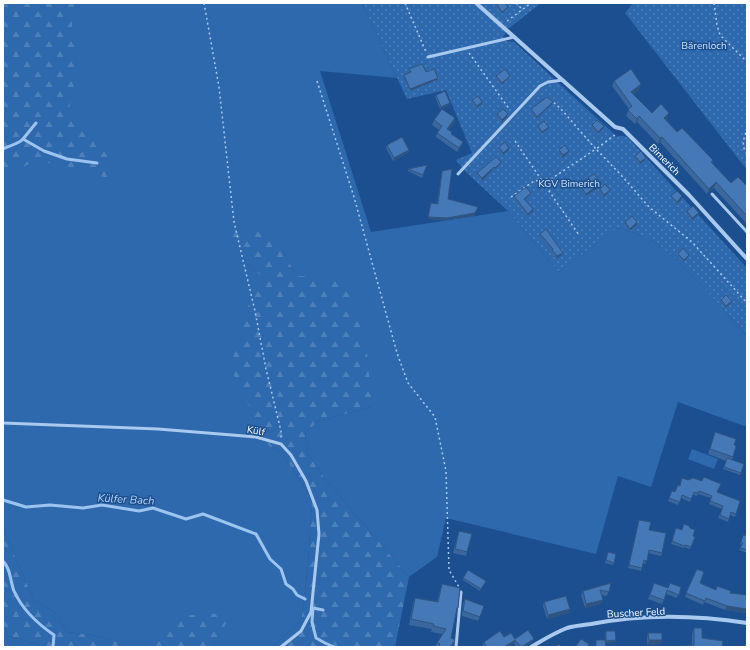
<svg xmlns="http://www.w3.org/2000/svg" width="750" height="650" viewBox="0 0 750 650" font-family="'Nunito Sans',sans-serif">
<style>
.grass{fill:#2e69ad}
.forest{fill:url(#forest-firs)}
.park{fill:url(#park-dots)}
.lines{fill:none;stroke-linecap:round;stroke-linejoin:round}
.stream{stroke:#9cc4f0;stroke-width:3}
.path{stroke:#a9c9ee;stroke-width:1.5;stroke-dasharray:2 3;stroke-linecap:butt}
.lane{stroke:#a9c9ee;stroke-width:3}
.street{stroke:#a9c9ee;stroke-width:4}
.wall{fill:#3a679d}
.shaded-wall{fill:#305480}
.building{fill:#4478b7;stroke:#305480}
.labels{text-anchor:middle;stroke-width:3;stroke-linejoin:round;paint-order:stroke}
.park-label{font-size:10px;fill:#cfe3fa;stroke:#1b4f8f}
.street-label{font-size:10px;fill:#fff;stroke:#1b4f8f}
.water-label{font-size:11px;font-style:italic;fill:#b5d3f5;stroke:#1b4f8f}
</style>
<defs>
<pattern id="forest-firs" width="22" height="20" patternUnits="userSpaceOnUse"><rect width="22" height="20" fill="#2e69ad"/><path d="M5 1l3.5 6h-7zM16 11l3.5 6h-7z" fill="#4d80b9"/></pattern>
<pattern id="park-dots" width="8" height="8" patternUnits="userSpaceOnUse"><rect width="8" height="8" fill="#2e69ad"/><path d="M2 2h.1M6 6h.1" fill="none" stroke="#4d80b9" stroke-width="1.8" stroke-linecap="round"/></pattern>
</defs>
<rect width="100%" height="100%" fill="#1b4f8f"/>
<g class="grass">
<path d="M3 3H362L397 78 320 71 371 232 508 211 559 272 617 228C625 230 633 232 641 235 681 254 716 303 747 336V427L678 402 651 487 618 476 596 554 446 518 437 557 409 577 325 479 308 454 305 434 318 421 372 407 281 248 238 253 266 281 269 446 282 453 312 499 308 567 301 621 272 647H213L231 613 151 639V647H121L118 641 92 635 67 632 54 612 34 600 3 529 4 418Z"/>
<polygon points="692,449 718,459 714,469 688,459"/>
<polygon points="7,636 39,644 38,647 3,647 3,643"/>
</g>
<g class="forest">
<polygon points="3,3 76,3 70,38 81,46 69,109 100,137 116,180 37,160 3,177"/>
<polygon points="227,231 258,232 281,248 297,276 344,278 366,342 372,407 318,421 305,434 308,454 325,479 409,577 395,647 272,647 301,621 308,567 312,499 282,453 269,446 230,367 252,294 266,281 238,253"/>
<polygon points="3,529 34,600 54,612 67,632 92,635 118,641 121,647 38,647 39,644 7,636 3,643"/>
<polygon points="232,613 213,647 151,647 151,639 166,622 190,615"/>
</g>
<g class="park">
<path d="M362 3H541L508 29 503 37 505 41 514 42 613 133 616 137C621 135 625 135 629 139L747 268V336C716 303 681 254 641 235 633 232 625 230 617 228L559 272 508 211 466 172 456 160 472 153 446 90 407 99Z"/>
<polygon points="633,3 747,3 747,170 625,13"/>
</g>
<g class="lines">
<g class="stream">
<polyline points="23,139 36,123"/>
<path d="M3 149C10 145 17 145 23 139L44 151 67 159 97 163"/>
<polyline points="3,500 26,507 50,505 83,508 102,505 139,511 153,508 186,519 203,514 256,534 270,559 281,569 286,584 293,589 297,595 305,599"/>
<path d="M3 561C11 569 10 581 14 591 22 609 38 624 54 635L53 647"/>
<polyline points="323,610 313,608 312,622 316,638 325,643 334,647"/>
</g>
<g class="path">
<polyline points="204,3 219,87 234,222 255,311 266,369 281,431 281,438"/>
<polyline points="405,3 426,52"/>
<polyline points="516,3 522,9"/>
<polyline points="714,3 717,25 720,35 747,62"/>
<polyline points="507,21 531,3"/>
<polyline points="469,53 510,110"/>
<polyline points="317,81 354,197 397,353 408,383 435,417 446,471 449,570 459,587"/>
<path d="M747 128C745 136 740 146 747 153"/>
<polyline points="615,135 596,149 621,175 649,207 692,242 747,303"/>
<polyline points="515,141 579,235"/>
<polyline points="511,197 534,181 551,179 596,149 560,108 552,101"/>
</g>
<g class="lane">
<polyline points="428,57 514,37"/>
<polyline points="458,174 540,86 548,82 563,80"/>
<polyline points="712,194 747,232"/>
<polyline points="3,423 158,429 232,435 256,437 281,444 291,455 306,481 317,510 319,534 311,612 301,631 281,647"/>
<polyline points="456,647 461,592"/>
</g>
<g class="street">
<polyline points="476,3 615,127 623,129 689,195 747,259"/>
<path d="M531 647C543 640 554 633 567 628 574 626 583 625 591 624 642 614 696 615 747 623"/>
</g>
</g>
<g class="wall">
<polygon points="497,4 508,7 507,9 501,14 496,7"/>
<polygon points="409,69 438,78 437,80 410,91 404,77 404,75 409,73"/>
<polygon points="496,76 509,78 501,85 496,78"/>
<polygon points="614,81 639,90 633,94 652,113 667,119 666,120 677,132 713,160 712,164 731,183 747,186 747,224 714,188 707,194 660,142 658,144 637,122 635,124 626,116 629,109 612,86"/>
<polygon points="436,95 450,105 440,109 435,97"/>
<polygon points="472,100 482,104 476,108 471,103"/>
<polygon points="553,102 552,104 536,119 531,112 531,109"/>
<polygon points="497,114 508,114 507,117 501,123 496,116"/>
<polygon points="455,118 454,123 448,130 451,134 463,142 461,147 457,152 436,137 437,133 439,130 432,125 434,120"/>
<polygon points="592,125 604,126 603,129 597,134 591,127"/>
<polygon points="538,126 549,127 548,129 541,134 537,128"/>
<polygon points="387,145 409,150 409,152 393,161 386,148"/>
<polygon points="499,147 509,150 503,155 498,149"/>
<polygon points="559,150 568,153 562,158 558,152"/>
<polygon points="635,156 646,158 645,160 639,165 634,158"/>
<polygon points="501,162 500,164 494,170 493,169 482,181 476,175 477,173"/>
<polygon points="427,165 422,178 408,171 408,169"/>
<polygon points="442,171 448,199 475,216 446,220 428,219 431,203 437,204"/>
<polygon points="579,184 601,186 585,196 578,186"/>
<polygon points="600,189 609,192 603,197 599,191"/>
<polygon points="531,193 530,195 525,200 533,209 533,211 527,216 514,199 514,196"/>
<polygon points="671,196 682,199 677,204 671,198"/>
<polygon points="687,211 699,213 698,215 692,220 686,214"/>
<polygon points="625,222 637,225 629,231 624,224"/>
<polygon points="540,234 563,253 562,255 556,259 551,252 552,251 539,236"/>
<polygon points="678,254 689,255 688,257 683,262 677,256"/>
<polygon points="721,300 731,303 725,308 720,302"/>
<polygon points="715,432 734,445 736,446 732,460 744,464 740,475 723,469 726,461 708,454"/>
<polygon points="678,485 718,493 740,501 735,517 730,515 728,522 718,518 722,509 709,504 711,498 698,494 697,496 693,495 690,502 681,498 678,505 668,501 672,491 675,492"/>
<polygon points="639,520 649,530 662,553 661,556 648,553 645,564 643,563 641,571 628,568"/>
<polygon points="676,528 695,537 690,549 684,547 684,548 671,544"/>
<polygon points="459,531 467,552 466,556 453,553"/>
<polygon points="747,531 747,553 739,550 742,545 740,544 741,542 745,536"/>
<polygon points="608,552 614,563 613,565 605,563"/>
<polygon points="697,569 700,583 716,590 730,593 747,595 747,613 725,610 704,602 703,605 685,597"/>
<polygon points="463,578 485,583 480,591 463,580"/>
<polygon points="611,583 607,596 601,595 601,604 585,608 581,595 583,591"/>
<polygon points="654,583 668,588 681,587 677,598 666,594 662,604 648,599"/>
<polygon points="442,584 458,608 456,614 451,638 455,640 452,647 435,647 437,643 442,634 431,632 432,629 409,625 413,603 415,598 437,602 440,590"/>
<polygon points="465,599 484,606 478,621 462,616 463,604"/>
<polygon points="544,602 570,609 569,613 547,619 543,606"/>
<polygon points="694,628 702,638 722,647 680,647 681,646 692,646 692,634"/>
<polygon points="606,631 615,642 606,643 605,634"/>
<polygon points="648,633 662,640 660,644 647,645 647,637"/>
<polygon points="504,637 515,639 532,642 525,647 516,647 514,643 508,647 483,647 482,646 484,642"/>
<polygon points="747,640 747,647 745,647 745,644"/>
</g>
<g class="shaded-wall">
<polygon points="508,7 507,9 501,14 502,12"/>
<polygon points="510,76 509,78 501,85 502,83"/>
<polygon points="438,78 437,80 410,91 410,89"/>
<polygon points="641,84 639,90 629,97 631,92"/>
<polygon points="482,102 482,104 476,108 477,106"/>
<polygon points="553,102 552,104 536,119 537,117"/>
<polygon points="450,103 450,105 440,109 441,107"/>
<polygon points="669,113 667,119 662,124 664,118"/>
<polygon points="508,114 507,117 501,123 502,120"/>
<polygon points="639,116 637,122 635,124 637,119"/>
<polygon points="455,118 454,123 446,134 447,129"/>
<polygon points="604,126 603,129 597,134 598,132"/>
<polygon points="549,127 548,129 541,134 542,132"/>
<polygon points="662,137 660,142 658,144 660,138"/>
<polygon points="463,142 461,147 457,152 459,148"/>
<polygon points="509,148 509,150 503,155 503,153"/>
<polygon points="409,150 409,152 393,161 394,158"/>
<polygon points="569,151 568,153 562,158 563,155"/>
<polygon points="646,158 645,160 639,165 640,162"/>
<polygon points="501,162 500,164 494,170 495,168"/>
<polygon points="494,167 493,169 482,181 482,178"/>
<polygon points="716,182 714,188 707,194 709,189"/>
<polygon points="601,183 601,186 585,196 586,194"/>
<polygon points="610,190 609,192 603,197 604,195"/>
<polygon points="531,193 530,195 523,201 524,199"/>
<polygon points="682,196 682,199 677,204 677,202"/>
<polygon points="533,209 533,211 527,216 528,214"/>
<polygon points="475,213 475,216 446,220 428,219 428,217"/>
<polygon points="699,213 698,215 692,220 692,218"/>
<polygon points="637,222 637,225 629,231 630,229"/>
<polygon points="563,253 562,255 556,259 557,256"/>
<polygon points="689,255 688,257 683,262 684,260"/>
<polygon points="732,301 731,303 725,308 726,306"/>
<polygon points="603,600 601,604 585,608 586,604"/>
<polygon points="727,606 747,609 747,613 725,610"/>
<polygon points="570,609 569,613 547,619 548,615"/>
<polygon points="534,639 532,642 525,647 521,647"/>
<polygon points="515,640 514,643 508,647 504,647"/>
<polygon points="616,640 615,642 606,643 606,641"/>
<polygon points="649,640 662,640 660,644 647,645"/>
</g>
<g class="building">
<polygon points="499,3 505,3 508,7 502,12 497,4"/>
<polygon points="422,64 426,72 434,69 438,78 410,89 404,75 411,72 409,69"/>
<polygon points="505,69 510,76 502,83 496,76"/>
<polygon points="631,69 641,84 631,92 652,113 661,104 669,113 664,118 677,132 682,128 713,160 711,162 731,183 738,177 747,186 747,216 716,182 709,189 662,137 660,138 639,116 637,119 628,110 632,106 614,81"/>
<polygon points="445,91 450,103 441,107 436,95"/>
<polygon points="478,96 482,102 477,106 472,100"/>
<polygon points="547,97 553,102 537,117 531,109"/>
<polygon points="442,109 455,118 447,129 452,132 451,134 463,142 459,148 437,133 442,126 434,120"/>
<polygon points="503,109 508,114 502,120 497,114"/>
<polygon points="597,120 604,126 598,132 592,125"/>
<polygon points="544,121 549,127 542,132 538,126"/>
<polygon points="402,137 409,150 394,158 387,145"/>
<polygon points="505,142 509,148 503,153 499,147"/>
<polygon points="565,145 569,151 563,155 559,150"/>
<polygon points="641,151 646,158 640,162 635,156"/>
<polygon points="496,157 501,162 495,168 494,167 482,178 477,173"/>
<polygon points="427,165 423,175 408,169"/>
<polygon points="452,169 448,199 478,207 475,213 447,218 428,217 431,203 438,204 442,171"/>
<polygon points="594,174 601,183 586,194 579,184"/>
<polygon points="605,184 610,190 604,195 600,189"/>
<polygon points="526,187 531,193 524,199 533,209 528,214 514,196"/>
<polygon points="677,191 682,196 677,202 671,196"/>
<polygon points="693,206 699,213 692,218 687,211"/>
<polygon points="632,216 637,222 630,229 625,222"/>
<polygon points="546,229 563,253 557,256 552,250 553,249 540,234"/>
<polygon points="683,248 689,255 684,260 678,254"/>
<polygon points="726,295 732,301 726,306 721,300"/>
<polygon points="715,432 736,439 734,445 736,446 733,457 710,449"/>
<polygon points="727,458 744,464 741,473 724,467"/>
<polygon points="704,477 721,484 717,492 740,501 736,514 731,512 729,519 720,515 723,506 710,501 712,496 699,491 698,493 694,492 691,499 682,495 680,502 669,498 672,491 675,492 678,485 680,486 682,478 688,480 693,478 702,481"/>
<polygon points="639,520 651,522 649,530 666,533 662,553 649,550 647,561 644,560 642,568 629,565"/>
<polygon points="684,524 689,526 690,528 695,530 693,536 695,537 691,547 685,545 684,546 672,541 676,528 682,530"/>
<polygon points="459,531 472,534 467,552 455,549"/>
<polygon points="747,531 747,550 740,548 743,543 741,542 743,535 745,536"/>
<polygon points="608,552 616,554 614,563 606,560"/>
<polygon points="697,569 704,572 700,583 716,590 717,586 731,591 730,593 747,595 747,609 727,606 706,598 705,601 686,593"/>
<polygon points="468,570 486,581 481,589 463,578"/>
<polygon points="611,583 609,592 600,590 603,600 586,604 583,591"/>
<polygon points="654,583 668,588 670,583 681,587 679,595 667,590 664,600 650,595"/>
<polygon points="442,584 460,588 458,608 457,608 451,638 455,640 450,647 438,647 440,644 437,643 446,629 433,626 434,624 411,619 415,598 438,602"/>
<polygon points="566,596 570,609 548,615 544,602"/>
<polygon points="465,599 484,606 480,617 463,611"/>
<polygon points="694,628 702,628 702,638 723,641 722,647 681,647 681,646 694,645"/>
<polygon points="528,630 534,639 521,647 515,640 504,647 485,647 486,646 484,642 500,631 504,637 511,633 515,639"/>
<polygon points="606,631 615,631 616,640 606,641"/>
<polygon points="648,633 662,633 662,640 649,640"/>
<polygon points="581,639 589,644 587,647 578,647 576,646"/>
<polygon points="596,640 605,640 606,647 596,647"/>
<polygon points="559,644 561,647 555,647"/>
</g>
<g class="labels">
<g class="park-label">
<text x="704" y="49">Bärenloch</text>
<text x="569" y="187">KGV Bimerich</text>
</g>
<g class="street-label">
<text transform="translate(665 159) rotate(45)" y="4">Bimerich</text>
<text transform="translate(256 430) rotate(10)" y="4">Külf</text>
<text transform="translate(636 612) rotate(-3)" y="4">Buscher Feld</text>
</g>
<g class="water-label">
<text transform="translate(126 499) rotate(3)" y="4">Külfer Bach</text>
</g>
</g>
<rect width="750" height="650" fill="none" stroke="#ffffff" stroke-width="8"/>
</svg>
